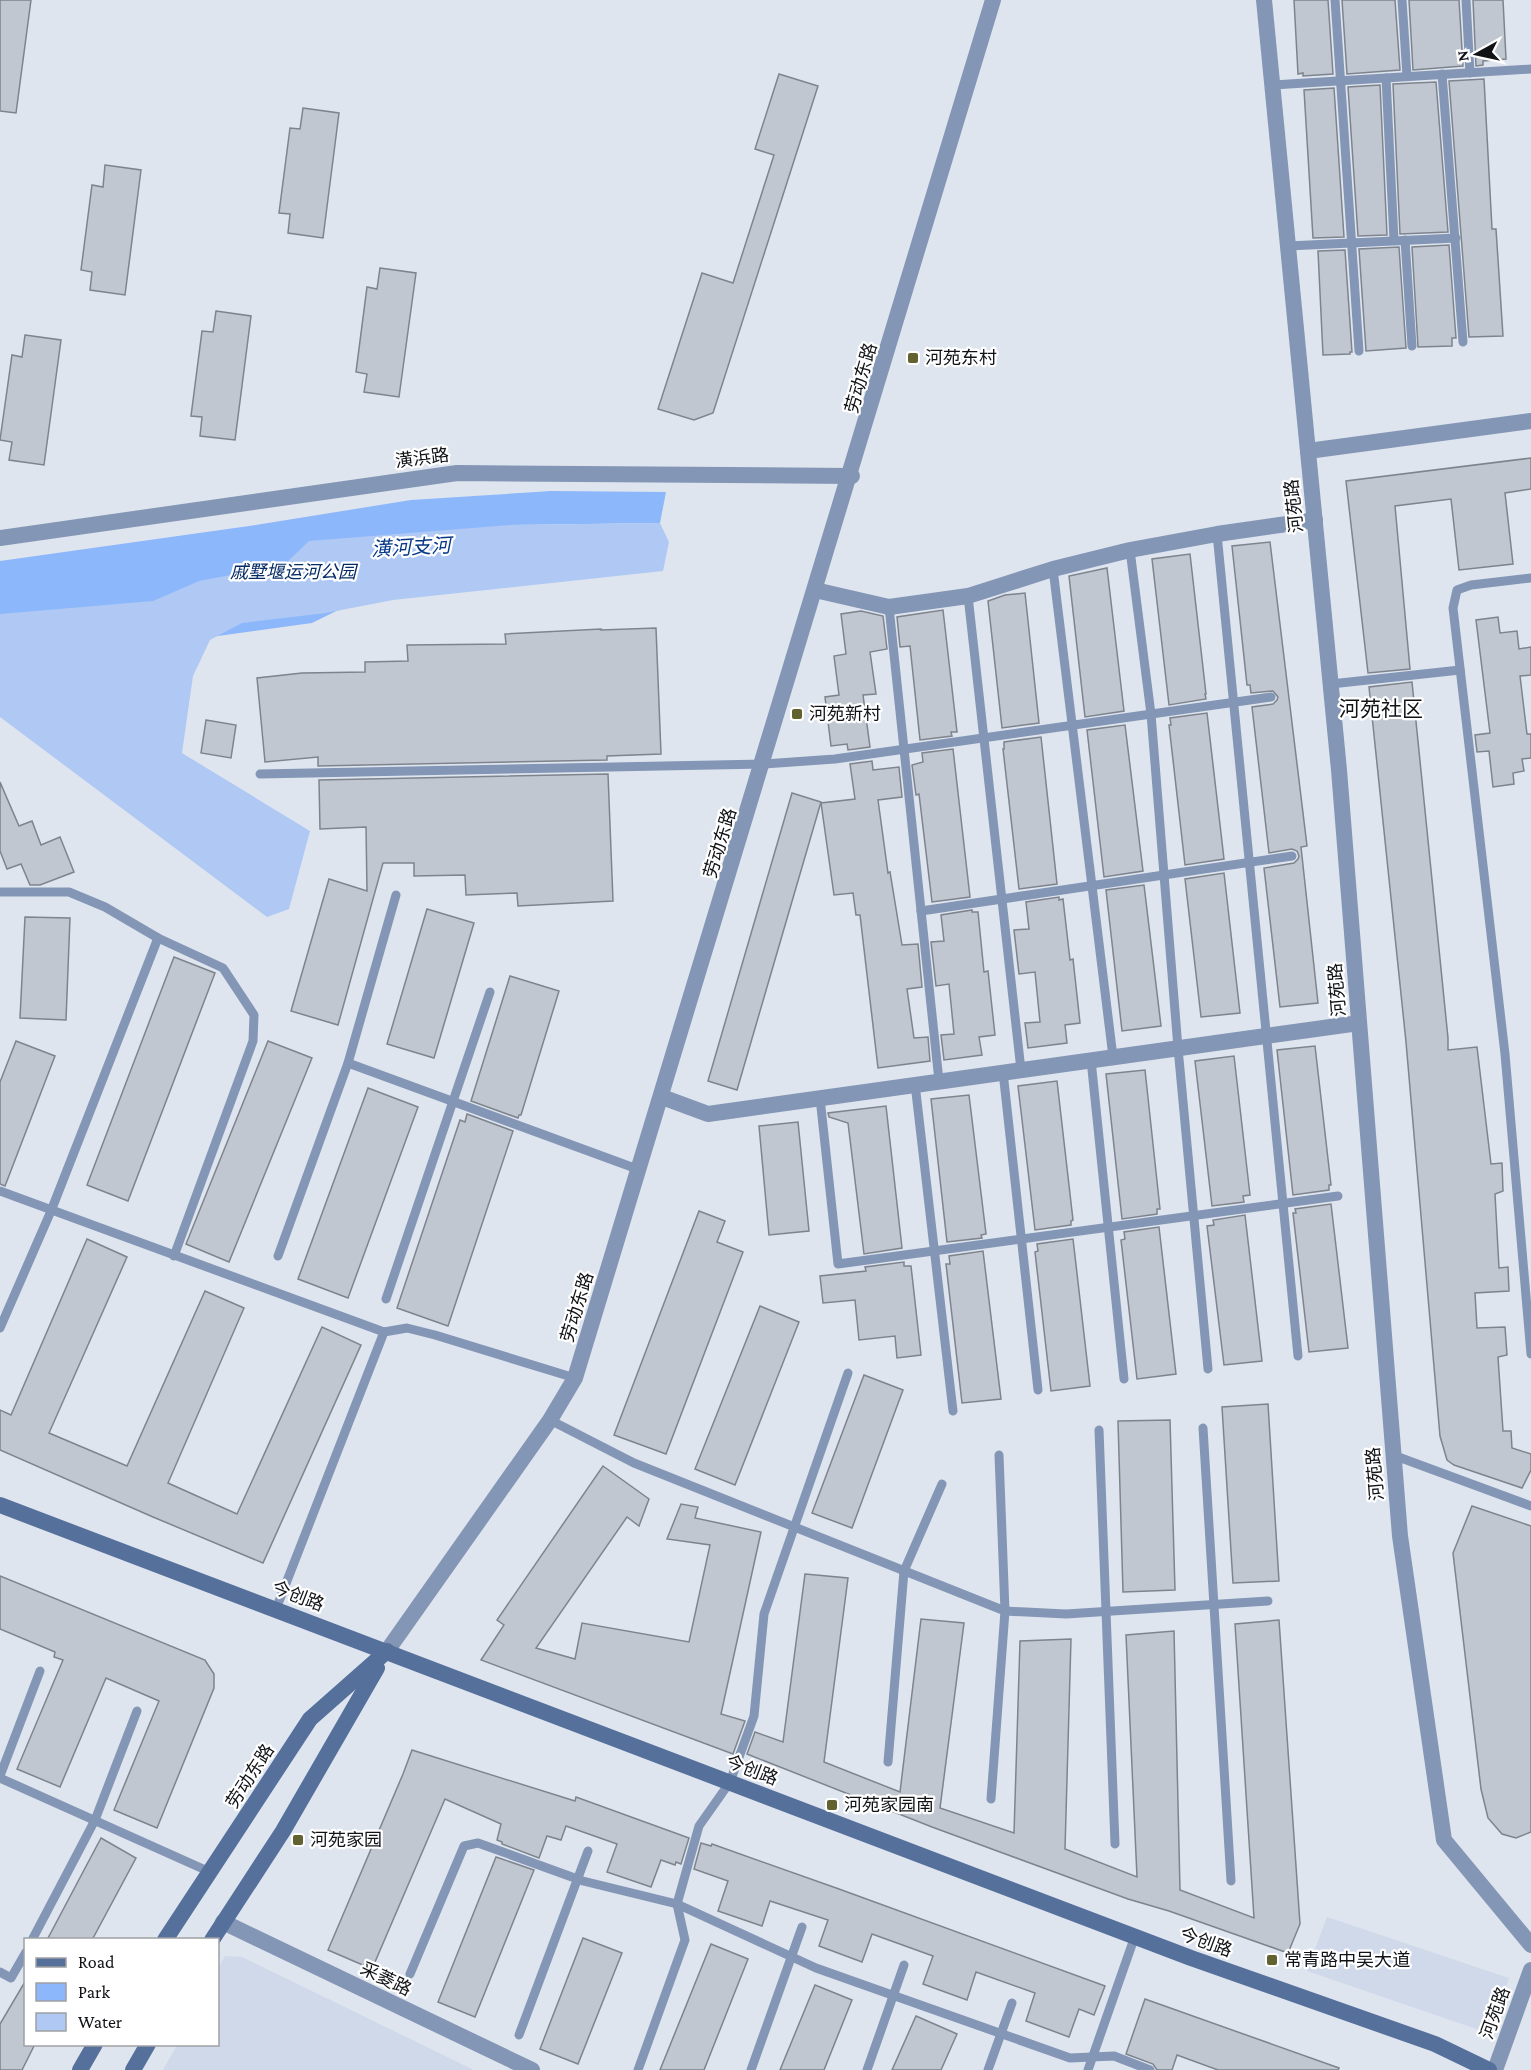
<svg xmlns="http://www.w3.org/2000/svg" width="1531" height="2070" viewBox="0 0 1531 2070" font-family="'Crimson Pro','Noto Sans SC',serif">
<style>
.built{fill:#cfd9ea}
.green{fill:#8cb7fb}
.water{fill:#afc9f4}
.building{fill:#c1c7d0;stroke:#7e848d;stroke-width:1.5}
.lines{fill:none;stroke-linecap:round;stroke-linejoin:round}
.service{stroke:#8496b5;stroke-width:9}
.minor{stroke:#8496b5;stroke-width:16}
.tertiary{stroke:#8496b5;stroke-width:16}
.secondary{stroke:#56709c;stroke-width:16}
.poi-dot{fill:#61622f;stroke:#fff;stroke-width:2}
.labels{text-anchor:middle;stroke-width:4.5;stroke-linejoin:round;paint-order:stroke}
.poi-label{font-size:18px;fill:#101216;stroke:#fff;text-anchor:start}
.street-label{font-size:18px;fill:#101216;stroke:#fff}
.park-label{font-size:18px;font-style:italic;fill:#062c68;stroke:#fff}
.water-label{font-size:20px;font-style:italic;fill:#053887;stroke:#fff}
.quarter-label{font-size:21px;fill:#101216;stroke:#fff}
</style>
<rect width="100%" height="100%" fill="#dfe5ef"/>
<g class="built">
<polygon points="1327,1917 1509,1978 1491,2034 1307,1971"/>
<polygon points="225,1956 242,1957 474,2070 163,2070 177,2045 218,2044 218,1969"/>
</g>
<polygon class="green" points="551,491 666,492 660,523 510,525 312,623 0,666 0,561 249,526 411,500"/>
<polygon class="water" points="660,523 669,542 663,571 393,600 326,613 242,623 210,640 193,676 182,753 310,831 289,909 267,917 0,717 0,614 153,601 199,581 284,565 309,541 510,525"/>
<g class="building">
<polygon points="0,0 31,0 16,113 0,111"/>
<polygon points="1294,0 1328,0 1333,74 1303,76 1303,73 1298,74"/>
<polygon points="1342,0 1395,0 1400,70 1347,74"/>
<polygon points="1409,0 1459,0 1463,66 1413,70"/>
<polygon points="1473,0 1503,0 1506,59 1483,61 1483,65 1476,66"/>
<polygon points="779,74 818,86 713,413 694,420 658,409 702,273 733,283 774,155 755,149"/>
<polygon points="1484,79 1492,229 1496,229 1503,336 1469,337 1449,81"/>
<polygon points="1436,82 1448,232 1400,234 1393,84"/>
<polygon points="1380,85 1387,235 1358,236 1348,87"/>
<polygon points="1334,88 1344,237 1313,238 1304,90"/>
<polygon points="303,108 339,113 323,238 288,233 290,214 279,213 290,128 300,129"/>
<polygon points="105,165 141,170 125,295 90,290 92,272 81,270 92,185 103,187"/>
<polygon points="1449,245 1456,338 1452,338 1452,346 1418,347 1412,247"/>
<polygon points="1399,247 1406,348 1366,351 1359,249"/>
<polygon points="1345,250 1352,352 1350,352 1350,354 1323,355 1318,251"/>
<polygon points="380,268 416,273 399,397 364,392 367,374 356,372 367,287 377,289"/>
<polygon points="216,311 251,316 235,440 200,436 202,417 191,416 202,331 213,332"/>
<polygon points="25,335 61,340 44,465 9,460 12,442 0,440 12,355 22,357"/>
<polygon points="1531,458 1531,489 1505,493 1513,564 1459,570 1451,499 1395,506 1410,669 1368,673 1346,481"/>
<polygon points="1270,542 1307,846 1301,847 1318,1003 1280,1007 1264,868 1294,863 1298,859 1299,856 1297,851 1292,849 1269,853 1252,707 1273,704 1277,700 1278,697 1273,691 1251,693 1250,685 1247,685 1232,546"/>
<polygon points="1190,554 1206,694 1205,694 1206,699 1169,705 1152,559"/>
<polygon points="1107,568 1124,711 1085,717 1069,576"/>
<polygon points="1025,593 1039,723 1002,728 988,601 1005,595"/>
<polygon points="943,610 957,732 951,732 952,736 920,740 910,646 900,647 897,617"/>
<polygon points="861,611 883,616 887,649 870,652 876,694 863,695 870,747 848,750 847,744 831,746 825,697 839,695 834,656 846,654 841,614"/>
<polygon points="1498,617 1500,633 1517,631 1519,649 1531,647 1531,675 1520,676 1527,734 1531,734 1531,758 1522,759 1524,771 1513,773 1514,784 1493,787 1489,751 1477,752 1475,735 1490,733 1476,620"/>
<polygon points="656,628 661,754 607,756 607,760 318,766 318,757 265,762 257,678 302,673 365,672 365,662 408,661 407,645 506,644 505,634 601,629 601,630"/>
<polygon points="1412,682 1448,1038 1448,1050 1477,1047 1491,1164 1502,1163 1503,1191 1495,1194 1499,1268 1508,1267 1509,1291 1475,1293 1477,1328 1505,1327 1507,1355 1498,1357 1503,1431 1511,1431 1512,1448 1531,1454 1531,1470 1522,1488 1454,1465 1447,1460 1440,1436 1406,1042 1369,687"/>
<polygon points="1207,713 1224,859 1185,865 1169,725 1171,725 1170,718"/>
<polygon points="206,720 236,725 231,758 201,753"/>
<polygon points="1125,725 1143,871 1104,877 1087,730"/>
<polygon points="1041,737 1057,884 1019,889 1003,749 1004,749 1004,742"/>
<polygon points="953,749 970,897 932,902 919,794 916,795 912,765 923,762 922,753"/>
<polygon points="872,761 873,770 899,767 902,797 878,800 888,873 890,872 902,945 918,944 922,987 907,989 914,1038 928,1037 930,1061 878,1068 860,915 856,915 853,893 834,895 821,803 855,799 850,764"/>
<polygon points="608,774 613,901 518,906 517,893 466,895 465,875 414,876 414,863 383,863 338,1025 291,1011 329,879 367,891 366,827 320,829 319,780"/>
<polygon points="0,782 19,826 32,821 41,845 60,837 74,872 40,885 30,885 21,864 7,869 0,851"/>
<polygon points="792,793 821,802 737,1090 708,1081"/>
<polygon points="1224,873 1240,1013 1201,1017 1185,879"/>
<polygon points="1144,885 1161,1026 1122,1031 1106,890"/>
<polygon points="1059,897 1059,900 1063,899 1070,960 1073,959 1080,1023 1065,1025 1067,1043 1028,1048 1025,1023 1040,1022 1035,972 1019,974 1014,930 1029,929 1026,902"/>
<polygon points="427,909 474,923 434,1058 387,1044"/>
<polygon points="972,910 972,912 978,912 984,972 988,971 995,1035 979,1037 982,1055 944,1060 941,1035 954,1034 949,984 936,986 931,942 944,941 941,915"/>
<polygon points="25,917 70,918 66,1020 20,1018"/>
<polygon points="174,957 215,973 128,1201 87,1185"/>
<polygon points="510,976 559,991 521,1115 519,1115 518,1118 471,1101"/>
<polygon points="16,1041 55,1056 5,1186 0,1184 0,1082"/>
<polygon points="268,1041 312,1058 229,1262 186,1244"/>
<polygon points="1315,1046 1331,1185 1329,1185 1329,1190 1293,1195 1277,1050"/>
<polygon points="1234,1056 1250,1195 1243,1196 1244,1202 1212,1206 1195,1061"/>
<polygon points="1145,1070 1160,1209 1157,1209 1157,1214 1122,1219 1106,1074"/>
<polygon points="1057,1081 1073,1220 1071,1221 1071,1225 1035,1230 1018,1086"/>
<polygon points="368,1088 418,1107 348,1298 298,1279"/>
<polygon points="969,1095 986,1234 981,1235 982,1238 947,1242 931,1099"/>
<polygon points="886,1106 902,1248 864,1254 848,1123 829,1117 828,1113"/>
<polygon points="467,1114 513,1131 448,1326 397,1308 460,1120 465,1122"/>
<polygon points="798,1122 809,1231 769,1235 759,1126"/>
<polygon points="1331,1204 1348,1348 1309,1352 1293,1213 1296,1213 1295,1209"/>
<polygon points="699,1211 725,1221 717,1242 743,1252 666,1454 614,1435"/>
<polygon points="1245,1215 1262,1361 1224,1365 1207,1226 1214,1225 1213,1220"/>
<polygon points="1159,1227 1176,1374 1137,1379 1121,1240 1125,1239 1124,1232"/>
<polygon points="87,1239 127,1257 49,1433 127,1466 205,1291 244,1308 168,1483 237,1514 322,1327 361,1345 263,1563 153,1517 0,1450 0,1410 11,1415"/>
<polygon points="1073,1239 1090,1386 1051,1391 1035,1252 1038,1251 1037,1244"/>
<polygon points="983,1251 1001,1399 962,1403 946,1264 950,1264 949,1256"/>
<polygon points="904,1262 904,1266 911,1266 921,1355 897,1358 895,1336 859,1340 855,1300 823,1303 820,1276 866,1271 865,1267"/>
<polygon points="760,1306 799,1322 735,1485 695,1469"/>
<polygon points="864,1375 903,1390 852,1528 812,1513"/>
<polygon points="1268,1404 1279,1581 1233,1583 1222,1407"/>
<polygon points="1170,1420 1175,1590 1123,1592 1118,1421"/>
<polygon points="603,1466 649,1499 639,1526 627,1517 536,1648 575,1659 582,1623 689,1642 710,1545 667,1539 681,1504 698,1507 695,1518 761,1532 721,1714 745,1721 733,1754 481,1660 504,1625 497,1620"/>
<polygon points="1472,1506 1531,1526 1531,1832 1516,1838 1502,1834 1488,1818 1481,1789 1453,1553"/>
<polygon points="805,1574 848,1578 824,1762 900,1792 921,1619 964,1623 940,1808 1014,1833 1020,1641 1071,1639 1065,1849 1137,1877 1126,1635 1174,1631 1180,1890 1254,1918 1235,1624 1279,1620 1300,1924 1288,1953 1169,1911 1128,1899 932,1827 747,1754 755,1732 783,1742"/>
<polygon points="0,1576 205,1660 214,1674 214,1688 157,1828 114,1810 159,1701 106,1678 60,1787 17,1769 63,1660 54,1657 55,1652 0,1629"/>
<polygon points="412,1750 575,1801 576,1797 689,1838 681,1864 676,1862 675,1865 661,1860 651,1887 607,1872 617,1844 566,1826 561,1840 547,1836 539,1858 502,1844 502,1842 497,1840 501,1824 445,1799 372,1969 328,1950 403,1774"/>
<polygon points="101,1838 136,1858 92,1940 47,1940"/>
<polygon points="701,1843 711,1846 712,1844 839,1889 1105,1986 1094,2015 1079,2009 1069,2037 1026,2021 1035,1993 976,1972 967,2000 923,1984 933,1956 872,1934 862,1962 819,1946 828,1920 770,1901 762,1926 718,1911 728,1881 694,1869"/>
<polygon points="496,1857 534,1870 475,2017 438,2002"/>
<polygon points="583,1938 622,1953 578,2064 540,2049"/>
<polygon points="711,1944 748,1959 704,2070 660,2070"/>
<polygon points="26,1980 26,2044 35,2044 22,2070 0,2070 0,2024"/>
<polygon points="815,1985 852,2000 824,2070 780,2070"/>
<polygon points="1145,1999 1339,2068 1338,2070 1218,2070 1177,2055 1172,2070 1157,2070 1153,2064 1126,2054"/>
<polygon points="916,2016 957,2034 941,2070 892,2070"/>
</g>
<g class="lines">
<g class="service">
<polyline points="1335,0 1359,351"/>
<polyline points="1402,0 1407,76"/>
<polyline points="1466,0 1470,73"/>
<polyline points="1442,74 1463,342"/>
<polyline points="1386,78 1394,240"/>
<polyline points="1273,85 1531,69"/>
<polyline points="1405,240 1412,346"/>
<polyline points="1288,246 1456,238"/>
<polyline points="1217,534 1298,1356"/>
<polyline points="1130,550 1151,714 1178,1048 1208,1369"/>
<polyline points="1053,569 1113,1057"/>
<polyline points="1531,578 1471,585 1457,590 1453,608 1505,1054 1531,1354"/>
<polyline points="968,596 1021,1070"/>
<polyline points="889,607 939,1081"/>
<polyline points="1331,684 1460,670"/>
<polyline points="260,774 764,764 835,759 1271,697"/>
<polyline points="0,892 69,892 105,907 158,938 223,968 254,1015 253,1041 174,1256"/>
<polyline points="921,911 1292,856"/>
<polyline points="1091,1060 1124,1379"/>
<polyline points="348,1063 640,1170"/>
<polyline points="1003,1072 1038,1390"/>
<polyline points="915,1084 953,1411"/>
<polyline points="820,1098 838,1264 1338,1196"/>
<polyline points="0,1191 384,1332"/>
<polyline points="278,1256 348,1063 396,895"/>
<polyline points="386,1299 490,992"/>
<polyline points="0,1328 51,1211 158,938"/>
<polyline points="550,1420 634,1463 1005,1611 1066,1614 1268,1601"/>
<polyline points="1203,1428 1231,1881"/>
<polyline points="1099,1430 1115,1844"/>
<polyline points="1393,1455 1531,1506"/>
<polyline points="276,1609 384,1332 407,1328 435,1335 575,1378"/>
<polyline points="888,1762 904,1571 942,1484"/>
<polyline points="0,1776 40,1671"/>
<polyline points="0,1778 210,1872"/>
<polyline points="991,1799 1005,1611 999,1455"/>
<polyline points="32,1940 95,1820 137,1711"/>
<polyline points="0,1972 11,1978 26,1952"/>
<polyline points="410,1974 464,1846 478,1843 583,1881 677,1904 816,1968 1070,2058 1114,2056 1150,2070"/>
<polyline points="519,2035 588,1851"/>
<polyline points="638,2070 685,1940 677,1904 699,1826 730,1782 754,1716 764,1614 848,1373"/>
<polyline points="751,2070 802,1927"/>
<polyline points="867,2070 904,1965"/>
<polyline points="988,2070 1012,2003"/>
<polyline points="1088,2070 1135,1936"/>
</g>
<g class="minor">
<polyline points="1264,0 1339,770 1400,1536 1444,1840 1531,1945"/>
<polyline points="1308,451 1531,421"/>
<polyline points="0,538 457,473 852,476"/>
<polyline points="815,590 889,607 968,596 1053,569 1130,550 1217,534 1315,520"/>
<polyline points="662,1097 708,1114 1359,1023"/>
<polyline points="223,1922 532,2070"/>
<polyline points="1495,2070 1531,1970"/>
</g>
<path class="tertiary" d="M387 1651 550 1420 575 1378C717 919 857 460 993 0"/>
<g class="secondary">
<polyline points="0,1505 1191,1958 1435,2044 1489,2070"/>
<polyline points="165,1940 310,1719 387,1651"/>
<polyline points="212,1940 283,1831 377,1668"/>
<polyline points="80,2070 95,2044"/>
<polyline points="133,2070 148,2044"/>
</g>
</g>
<g class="poi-dot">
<rect x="907" y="352" width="12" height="12" rx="3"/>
<rect x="791" y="708" width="12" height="12" rx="3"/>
<rect x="826" y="1799" width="12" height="12" rx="3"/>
<rect x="292" y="1834" width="12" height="12" rx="3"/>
<rect x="1266" y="1954" width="12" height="12" rx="3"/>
</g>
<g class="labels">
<g class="poi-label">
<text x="925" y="364">河苑东村</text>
<text x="809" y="720">河苑新村</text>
<text x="844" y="1811">河苑家园南</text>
<text x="310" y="1846">河苑家园</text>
<text x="1284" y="1966">常青路中吴大道</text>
</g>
<g class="street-label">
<text transform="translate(861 378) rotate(-74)" y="6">劳动东路</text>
<text transform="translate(422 458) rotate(-7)" y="6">潢浜路</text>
<text transform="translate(1294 506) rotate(-96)" y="6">河苑路</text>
<text transform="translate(720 843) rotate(-73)" y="6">劳动东路</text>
<text transform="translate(1337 990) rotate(-95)" y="6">河苑路</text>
<text transform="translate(577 1307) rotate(-73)" y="6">劳动东路</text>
<text transform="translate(1375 1474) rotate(-95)" y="6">河苑路</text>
<text transform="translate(298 1596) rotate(21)" y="6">今创路</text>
<text transform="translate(752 1770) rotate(21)" y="6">今创路</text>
<text transform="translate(250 1776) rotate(-57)" y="6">劳动东路</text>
<text transform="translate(1206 1942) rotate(20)" y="6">今创路</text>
<text transform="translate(386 1979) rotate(26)" y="6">采菱路</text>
<text transform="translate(1495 2013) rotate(-70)" y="6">河苑路</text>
</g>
<g class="park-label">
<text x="293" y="578">戚墅堰运河公园</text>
</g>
<g class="water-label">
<text transform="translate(411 547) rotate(-3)" y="7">潢河支河</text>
</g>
<g class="quarter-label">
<text x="1381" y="716">河苑社区</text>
</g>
</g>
<rect x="24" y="1938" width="195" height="108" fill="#ffffff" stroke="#9fa0a2" stroke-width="1.5"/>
<rect x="36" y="1958" width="30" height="9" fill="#56709c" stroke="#9fa0a2" stroke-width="1.5"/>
<text x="78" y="1968" font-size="18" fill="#101216">Road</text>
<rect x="36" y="1983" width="30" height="18" fill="#8cb7fb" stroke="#9fa0a2" stroke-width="1.5"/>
<text x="78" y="1998" font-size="18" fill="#101216">Park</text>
<rect x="36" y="2013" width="30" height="18" fill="#afc9f4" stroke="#9fa0a2" stroke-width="1.5"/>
<text x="78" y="2028" font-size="18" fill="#101216">Water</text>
<g transform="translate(1477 54) rotate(262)" stroke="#ffffff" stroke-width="4.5" paint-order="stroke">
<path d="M0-4.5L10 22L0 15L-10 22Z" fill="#101216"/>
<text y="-9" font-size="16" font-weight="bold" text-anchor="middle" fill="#101216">N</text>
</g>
</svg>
